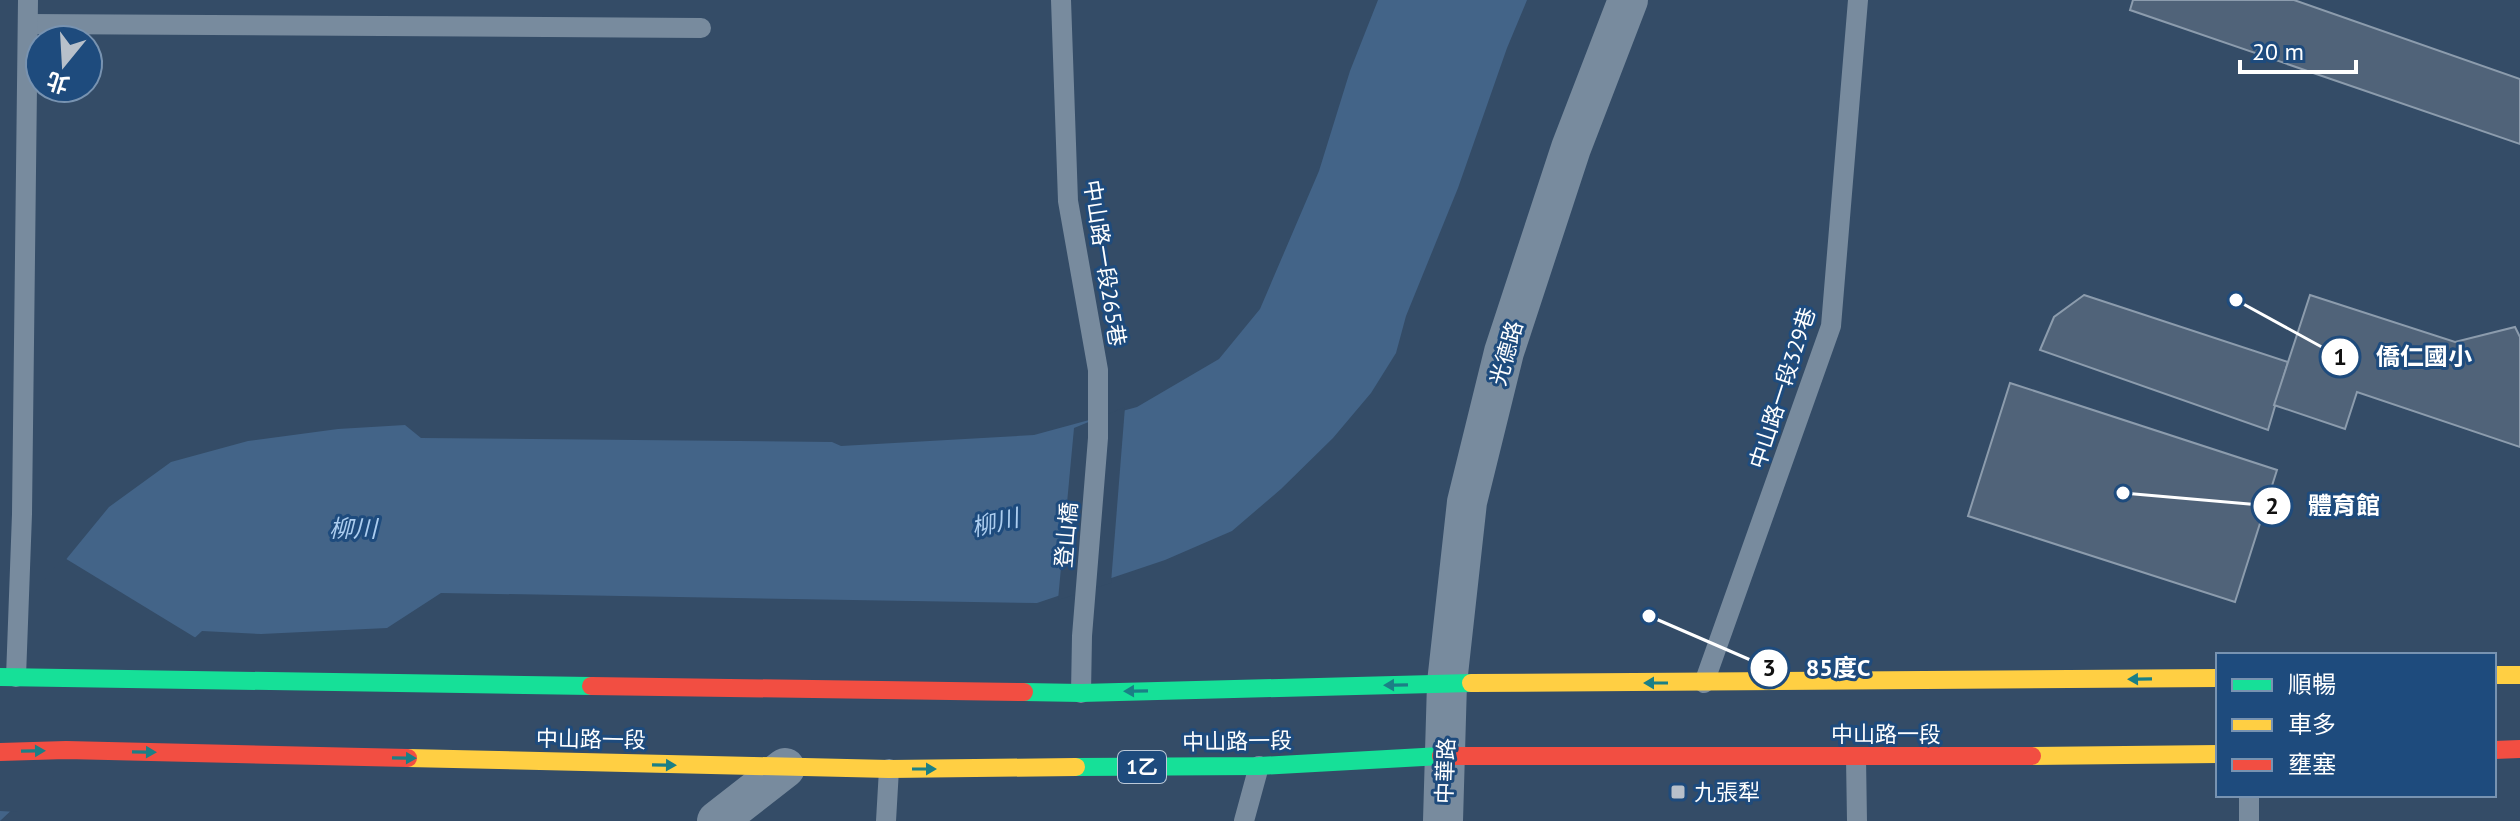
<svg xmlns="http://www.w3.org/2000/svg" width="2520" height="821" viewBox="0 0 2520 821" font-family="'PT Sans','Noto Sans TC',sans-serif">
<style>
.water{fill:#436488}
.pier{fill:#344c67}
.building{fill:#506379;stroke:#8c9cad;stroke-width:2}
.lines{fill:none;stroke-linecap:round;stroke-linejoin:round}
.lane{stroke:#788b9e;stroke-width:20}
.street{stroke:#788b9e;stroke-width:40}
.fast{stroke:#16e098;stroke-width:18}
.slow{stroke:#ffcf43;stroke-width:18}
.jam{stroke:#f24e42;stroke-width:18}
.oneway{fill:#1b7f86}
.poi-dot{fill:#b8c0ca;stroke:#1e4b7d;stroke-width:3}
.labels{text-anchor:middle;stroke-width:6;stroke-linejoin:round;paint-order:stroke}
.shield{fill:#1e4b7d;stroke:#bcc9d8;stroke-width:2}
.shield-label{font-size:20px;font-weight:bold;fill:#fff}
.street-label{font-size:22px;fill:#fff;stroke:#1e4b7d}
.poi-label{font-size:22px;fill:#fff;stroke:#1e4b7d;text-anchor:start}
.water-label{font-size:24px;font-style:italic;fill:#accdef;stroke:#1e4b7d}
.leader{fill:none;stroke:#fff;stroke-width:3}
.callout-dot{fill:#fff;stroke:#1e4b7d;stroke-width:3}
.mark-label{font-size:24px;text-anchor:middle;font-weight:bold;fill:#111}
.callout-label{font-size:24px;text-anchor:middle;font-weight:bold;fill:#fff;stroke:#1e4b7d;stroke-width:6;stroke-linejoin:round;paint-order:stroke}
</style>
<rect width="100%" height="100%" fill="#344c67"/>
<polygon class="water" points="1378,0 1527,0 1507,48 1458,188 1406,316 1396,353 1371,393 1333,438 1281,489 1232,531 1165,560 1037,603 441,593 387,628 261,634 202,631 0,821 0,640 109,507 171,462 248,441 338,429 405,425 421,438 832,442 841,446 1034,435 1137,407 1219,359 1260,309 1319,171 1350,71"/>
<g class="pier">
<polygon points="1125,407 1111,583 1058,600 1074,428"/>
<polygon points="63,557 196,638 17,812 0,811 0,634"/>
</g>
<g class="building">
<polygon points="2133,0 2294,0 2520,79 2520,144 2130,10"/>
<polygon points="2084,295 2288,362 2268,430 2040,350 2054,317"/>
<polygon points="2310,295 2455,342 2515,327 2520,337 2520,447 2357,392 2345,429 2274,405"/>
<polygon points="2010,383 2277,470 2235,602 1968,516"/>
</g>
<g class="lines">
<g class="lane">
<polyline points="1061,0 1068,201 1098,370 1098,438 1082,636 1081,693"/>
<polyline points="28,24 701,28"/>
<polyline points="16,677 22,514 28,0"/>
<polyline points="1704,683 1831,326 1858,0"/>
<polyline points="1856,758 1857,821"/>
<polyline points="2249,795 2249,821"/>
<polyline points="886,821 889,769"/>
<polyline points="1244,821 1259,766"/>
</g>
<g class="street">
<polyline points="717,821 785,768"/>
<polyline points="1443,821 1447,683 1467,502 1504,352 1571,148 1628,0"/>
</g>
<g class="fast">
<polyline points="0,677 591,686"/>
<polyline points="1024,692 1081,693 1471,683"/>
<polyline points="1076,767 1259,766 1441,756"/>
</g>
<g class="slow">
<polyline points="2494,675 2520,675"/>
<polyline points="1471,683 2218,678"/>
<polyline points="2032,756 2218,754"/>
<polyline points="408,758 889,769 1076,767"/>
</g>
<g class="jam">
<polyline points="591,686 1024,692"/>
<polyline points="2494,750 2520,749"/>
<polyline points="0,752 66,750 408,758"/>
<polyline points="1441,756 2032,756"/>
</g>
</g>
<defs><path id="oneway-solid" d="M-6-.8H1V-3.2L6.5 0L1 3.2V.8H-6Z" transform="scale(2)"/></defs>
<g class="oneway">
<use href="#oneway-solid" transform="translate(2140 679) rotate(179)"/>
<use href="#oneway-solid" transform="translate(1656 683) rotate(-180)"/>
<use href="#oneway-solid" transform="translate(1396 685) rotate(179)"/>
<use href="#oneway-solid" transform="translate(1136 691) rotate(179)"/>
<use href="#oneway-solid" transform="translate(33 751) rotate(-1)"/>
<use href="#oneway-solid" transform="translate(144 752) rotate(1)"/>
<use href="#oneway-solid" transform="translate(404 758) rotate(1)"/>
<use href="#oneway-solid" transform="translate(664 765) rotate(1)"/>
<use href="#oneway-solid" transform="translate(924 769)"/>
</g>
<rect class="poi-dot" x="1670" y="784" width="16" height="16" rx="4"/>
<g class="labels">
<rect class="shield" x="1118" y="751" width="48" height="32" rx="6"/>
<g class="shield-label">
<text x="1142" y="774">1乙</text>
</g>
<g class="street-label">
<text transform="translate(1105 263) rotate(81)" y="8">中山路一段265巷</text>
<text transform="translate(1506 353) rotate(-74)" y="8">光德路</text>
<text transform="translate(1782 388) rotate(-72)" y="8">中山路一段329巷</text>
<text transform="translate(1066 535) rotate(-85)" y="8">登山橋</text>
<text x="1886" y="742">中山路一段</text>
<text transform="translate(591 739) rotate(1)" y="8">中山路一段</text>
<text transform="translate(1237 741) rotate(-1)" y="8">中山路一段</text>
<text transform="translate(1445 771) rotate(-88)" y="8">中華路</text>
</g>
<g class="poi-label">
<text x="1694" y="800">九張犁</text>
</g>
<g class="water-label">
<text transform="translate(995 523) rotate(-13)" y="8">柳川</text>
<text x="353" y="537">柳川</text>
</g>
</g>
<path class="leader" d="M2236 300L2340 357M2123 493L2272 506M1649 616L1769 668"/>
<g class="callout-dot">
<circle cx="2236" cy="300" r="8"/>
<circle cx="2123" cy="493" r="8"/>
<circle cx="1649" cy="616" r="8"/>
<circle cx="2340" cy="357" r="20"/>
<circle cx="2272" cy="506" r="20"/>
<circle cx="1769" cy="668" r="20"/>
</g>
<g class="mark-label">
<text x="2340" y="365">1</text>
<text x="2272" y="514">2</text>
<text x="1769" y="676">3</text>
</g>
<g class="callout-label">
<text x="2424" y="365">僑仁國小</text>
<text x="2344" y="514">體育館</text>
<text x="1838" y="676">85度C</text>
</g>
<rect x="2216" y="653" width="280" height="144" fill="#1e4b7d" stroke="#7893b1" stroke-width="2"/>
<rect x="2232" y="679" width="40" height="12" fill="#16e098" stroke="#7893b1" stroke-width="2"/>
<text x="2288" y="693" font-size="24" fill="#ffffff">順暢</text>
<rect x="2232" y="719" width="40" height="12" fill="#ffcf43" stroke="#7893b1" stroke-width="2"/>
<text x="2288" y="733" font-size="24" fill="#ffffff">車多</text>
<rect x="2232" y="759" width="40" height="12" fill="#f24e42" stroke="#7893b1" stroke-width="2"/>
<text x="2288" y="773" font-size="24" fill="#ffffff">壅塞</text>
<g transform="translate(64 64) rotate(198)"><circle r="38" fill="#1e4b7d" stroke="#7893b1" stroke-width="2"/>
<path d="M0-6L14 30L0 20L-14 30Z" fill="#b8c0ca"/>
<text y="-12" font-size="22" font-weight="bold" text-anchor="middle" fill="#ffffff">北</text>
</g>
<path d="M2240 60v12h116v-12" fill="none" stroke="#ffffff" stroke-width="4"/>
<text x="2252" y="60" font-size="24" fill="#ffffff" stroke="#1e4b7d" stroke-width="6" paint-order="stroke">20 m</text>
</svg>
